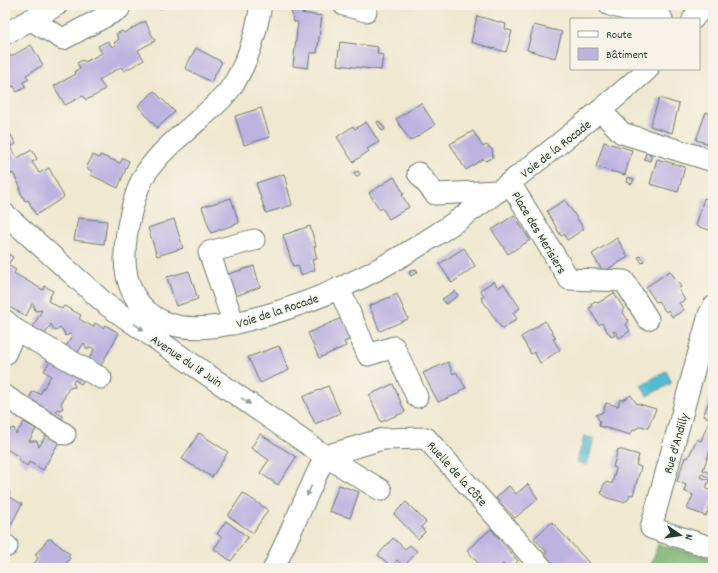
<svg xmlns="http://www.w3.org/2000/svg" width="718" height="573" viewBox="0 0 718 573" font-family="Dekko,sans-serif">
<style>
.forest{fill:#78b271;stroke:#4c7852}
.water{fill:#54bbd2;stroke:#3a7c83}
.building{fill:#bdb3e1}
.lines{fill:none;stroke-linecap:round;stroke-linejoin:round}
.minor-casing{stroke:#68796b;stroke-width:23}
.minor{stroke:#fff;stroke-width:21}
.oneway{fill:#8f9e9a}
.labels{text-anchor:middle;stroke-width:3.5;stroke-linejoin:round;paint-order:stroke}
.street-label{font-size:13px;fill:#1f3d34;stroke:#f7f3e8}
</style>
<rect width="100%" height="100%" fill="#f7f3e8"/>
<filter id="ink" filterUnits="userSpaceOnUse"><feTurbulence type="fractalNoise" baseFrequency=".025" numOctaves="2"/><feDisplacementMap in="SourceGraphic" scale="8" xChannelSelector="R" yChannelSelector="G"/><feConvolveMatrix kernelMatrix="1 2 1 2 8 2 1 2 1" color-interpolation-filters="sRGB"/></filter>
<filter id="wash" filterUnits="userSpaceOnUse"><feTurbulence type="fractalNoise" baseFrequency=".012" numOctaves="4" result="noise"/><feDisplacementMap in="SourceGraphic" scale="16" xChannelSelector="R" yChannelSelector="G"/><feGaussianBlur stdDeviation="0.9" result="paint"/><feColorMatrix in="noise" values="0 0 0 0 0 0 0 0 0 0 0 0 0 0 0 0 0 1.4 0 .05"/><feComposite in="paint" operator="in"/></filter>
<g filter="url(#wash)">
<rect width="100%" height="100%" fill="#f0e8d0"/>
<polygon class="forest" points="658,544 713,558 713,568 650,568"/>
<g class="water">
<polygon points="666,371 672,383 647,396 641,385"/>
<polygon points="584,436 594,439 587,465 577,462"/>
</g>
<g id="blocks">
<g class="building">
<polygon points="158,5 167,5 160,9"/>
<polygon points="296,9 302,9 301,13 322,16 317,53 310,53 308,68 293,66 298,22 294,22 291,10"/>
<polygon points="477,16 506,24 505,29 512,31 506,52 471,42"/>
<polygon points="145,21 155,41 138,50 144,60 124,71 121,67 99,80 105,89 96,95 86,100 83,96 65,105 54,86 76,74 75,71 80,68 77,63 83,60 85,62 102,53 98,46 108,41 112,47 116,45 114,43 119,39 116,34 122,31 124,33"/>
<polygon points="534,25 562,32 555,58 527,50"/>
<polygon points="340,42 378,47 377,54 383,55 381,70 337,65"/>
<polygon points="31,45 43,65 26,75 29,79 23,82 26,87 17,92 14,86 8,89 5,85 5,56 9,54 10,57"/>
<polygon points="196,48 222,62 211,82 185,68"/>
<polygon points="154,91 175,112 157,128 138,106"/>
<polygon points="659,98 679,104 672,133 650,126"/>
<polygon points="421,103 435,125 410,141 396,119"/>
<polygon points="261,108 270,137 244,145 235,116"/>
<polygon points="706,112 713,115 713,145 696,140"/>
<polygon points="379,121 385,129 382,131 377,122"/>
<polygon points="366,122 379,142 367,149 369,151 353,162 337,137 353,126 355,129"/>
<polygon points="5,125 16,144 10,147 17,158 32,150 37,159 32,162 39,173 49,168 64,197 36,215 28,200 25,201 19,189 21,188 13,173 5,177"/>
<polygon points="473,131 483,147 486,145 492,149 493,157 486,161 483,159 466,170 450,144"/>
<polygon points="604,142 632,150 625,175 596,167"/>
<polygon points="646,153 652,155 650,161 644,159"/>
<polygon points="93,155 99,158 100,155 120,163 123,158 129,161 118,188 91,175 92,171 86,168"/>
<polygon points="657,159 685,167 678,192 650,184"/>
<polygon points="358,171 360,174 356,177 354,173"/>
<polygon points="284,174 292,205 266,213 256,183"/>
<polygon points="394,177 404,194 402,195 409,207 389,219 382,208 380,210 369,193"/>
<polygon points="628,177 634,179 632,184 627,182"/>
<polygon points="231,198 239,223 211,233 202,207"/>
<polygon points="704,198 713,201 713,231 696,226"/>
<polygon points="565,200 584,229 567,240 564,234 561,236 547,211"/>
<polygon points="514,215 530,240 508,254 492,230"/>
<polygon points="78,218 107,221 104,244 74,240"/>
<polygon points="174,219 183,248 157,256 148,228"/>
<polygon points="310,226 316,246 314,247 317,259 312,260 315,270 301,275 298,265 293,266 283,235"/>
<polygon points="617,238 628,257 603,272 592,254"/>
<polygon points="464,248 475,266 452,283 439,264"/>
<polygon points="5,252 13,257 8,265 16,270 14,273 43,290 45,286 53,291 48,301 62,309 64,306 81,315 79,319 93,327 95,323 103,328 105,325 119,333 100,367 88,361 94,349 92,347 87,349 84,343 77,354 65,348 72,336 70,334 65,336 63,330 60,328 56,331 54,330 51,324 44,336 32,329 42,310 35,311 34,305 32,304 26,316 5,305 5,294 7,290 5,289"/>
<polygon points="640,256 644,261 642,263 638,257"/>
<polygon points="254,266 260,287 233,297 225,275"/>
<polygon points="416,269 418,272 411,276 409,272"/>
<polygon points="189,271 198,299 176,306 167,277"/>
<polygon points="670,271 681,287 678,289 685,300 679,303 684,310 672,317 668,310 666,312 658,301 656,302 646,287"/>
<polygon points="494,281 498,288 504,284 520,308 513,313 517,319 502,329 481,298 484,296 480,290"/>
<polygon points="455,291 458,296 446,304 442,299"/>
<polygon points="614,293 624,309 622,311 629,322 626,324 630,331 619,338 615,331 613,332 615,335 612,337 610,334 609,334 602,323 599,325 589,308 592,307 591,304 595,301 598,303"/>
<polygon points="397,294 408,319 380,331 369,306"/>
<polygon points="344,317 353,338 344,342 346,346 319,358 308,333"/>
<polygon points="545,321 556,338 553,339 560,350 540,363 534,352 531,354 521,337"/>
<polygon points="279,346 289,370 260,383 248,357"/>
<polygon points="52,358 85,377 81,384 75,380 73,382 75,387 69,388 61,404 63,408 60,410 57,409 56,412 63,416 59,423 26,404 33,391 40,394 51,376 44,371"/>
<polygon points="448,362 453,374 456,372 466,388 459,391 460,393 438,402 423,373"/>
<polygon points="393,384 405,412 381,422 369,395"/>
<polygon points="328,386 340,413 315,424 303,397"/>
<polygon points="631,395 636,403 656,409 648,428 641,426 632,431 631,435 599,426 600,422 596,415 603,412 606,403 618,406 620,399 623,400"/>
<polygon points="711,396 713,397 713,441 703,470 712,474 710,478 701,474 700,477 709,480 706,489 713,491 713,497 706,516 687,509 693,495 684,491 686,485 677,481 685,457 688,458 697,439 701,441 710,418 703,416"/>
<polygon points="24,422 36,429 29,441 37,441 39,447 46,435 59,442 43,470 29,462 27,466 18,460 20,457 6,449 5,451 5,428 8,430 14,428 16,434"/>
<polygon points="199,433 228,452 212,477 182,459"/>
<polygon points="260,434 296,457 278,485 260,473 269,460 251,448"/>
<polygon points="618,449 639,455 636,465 641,467 633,495 630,494 628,500 623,502 607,498 601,493 604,484 607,482 612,484 616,468 613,467"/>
<polygon points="528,484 538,499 515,518 496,498 509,486 516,494"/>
<polygon points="339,485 359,492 350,518 329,511"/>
<polygon points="5,489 10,493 8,496 22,504 7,532 5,531"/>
<polygon points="243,493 268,510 253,533 228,516"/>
<polygon points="406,502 426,522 421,527 425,532 418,539 394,514"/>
<polygon points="226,521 248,537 231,561 214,549 222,537 217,534"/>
<polygon points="552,522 589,563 583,568 561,568 559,566 556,568 544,555 547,552 534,538"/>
<polygon points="491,529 518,561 511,568 507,568 503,564 498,568 482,568 467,550"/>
<polygon points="393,538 405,549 410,545 417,551 404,567 397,560 392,567 378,555"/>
<polygon points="48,539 51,539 70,554 68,557 70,558 63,568 39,568 34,564 38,558 35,555"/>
</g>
</g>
</g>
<g filter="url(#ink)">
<use href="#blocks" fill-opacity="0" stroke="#68796b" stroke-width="1"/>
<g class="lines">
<g class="minor-casing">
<g id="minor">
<path d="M261 5C256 34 248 64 230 89 218 105 201 117 186 131 170 144 155 158 144 176 134 193 125 233 125 253 124 284 136 309 164 322 191 333 225 326 252 319 359 292 450 230 535 163 574 132 612 102 648 69"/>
<polyline points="344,5 366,11"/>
<polyline points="610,5 662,19"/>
<polyline points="693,19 704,5"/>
<polyline points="31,20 63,39 119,9 118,5"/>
<polyline points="5,34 57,5"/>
<polyline points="601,111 622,133 713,161"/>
<polyline points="418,173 435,194 499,191"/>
<polyline points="510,183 569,279 624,281 648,319"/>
<polyline points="5,214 107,305 325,456 381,490"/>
<polyline points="339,288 368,355 394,347 417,397"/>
<polyline points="713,307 709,315 651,528 713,548"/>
<polyline points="234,324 209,252 254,240"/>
<polyline points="16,330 101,378"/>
<polyline points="5,354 16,330 6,321"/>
<polyline points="5,396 65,434"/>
<polyline points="325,456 383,439 426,438 542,568"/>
<polyline points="5,545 7,546"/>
<polyline points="274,568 325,456"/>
</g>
</g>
<use href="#minor" class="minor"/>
</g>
<defs><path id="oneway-solid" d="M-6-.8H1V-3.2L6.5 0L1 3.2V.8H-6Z"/></defs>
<g class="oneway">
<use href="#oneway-solid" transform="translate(139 327) rotate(34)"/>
<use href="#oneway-solid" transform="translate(246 401) rotate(35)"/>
<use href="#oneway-solid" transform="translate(309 491) rotate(115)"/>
</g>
</g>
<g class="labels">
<g class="street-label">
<text transform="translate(555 148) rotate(-38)" y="5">Voie de la Rocade</text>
<text transform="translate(540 232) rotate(59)" y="5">Place des Merisiers</text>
<text transform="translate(277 310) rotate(-18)" y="5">Voie de la Rocade</text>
<text transform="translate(187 360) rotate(34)" y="5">Avenue du 18 Juin</text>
<text transform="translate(675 443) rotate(-74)" y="5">Rue d'Andilly</text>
<text transform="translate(458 473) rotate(48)" y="5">Ruelle de la Côte</text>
</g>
</g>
<rect width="718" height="573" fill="none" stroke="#f7f3e8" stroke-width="20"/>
<rect x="570" y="18" width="130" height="52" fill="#f7f3e8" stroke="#a1aaa0"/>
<rect x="578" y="31" width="20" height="6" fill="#ffffff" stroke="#a1aaa0"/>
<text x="606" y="38" font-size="12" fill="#1f3d34">Route</text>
<rect x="578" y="48" width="20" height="12" fill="#bdb3e1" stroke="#a1aaa0"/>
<text x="606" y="58" font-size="12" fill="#1f3d34">Bâtiment</text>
<g transform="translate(680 535) rotate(103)" stroke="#f7f3e8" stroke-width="3" paint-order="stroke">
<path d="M0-3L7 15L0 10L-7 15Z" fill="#1f3d34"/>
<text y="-6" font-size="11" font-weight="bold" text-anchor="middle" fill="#1f3d34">N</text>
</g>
</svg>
